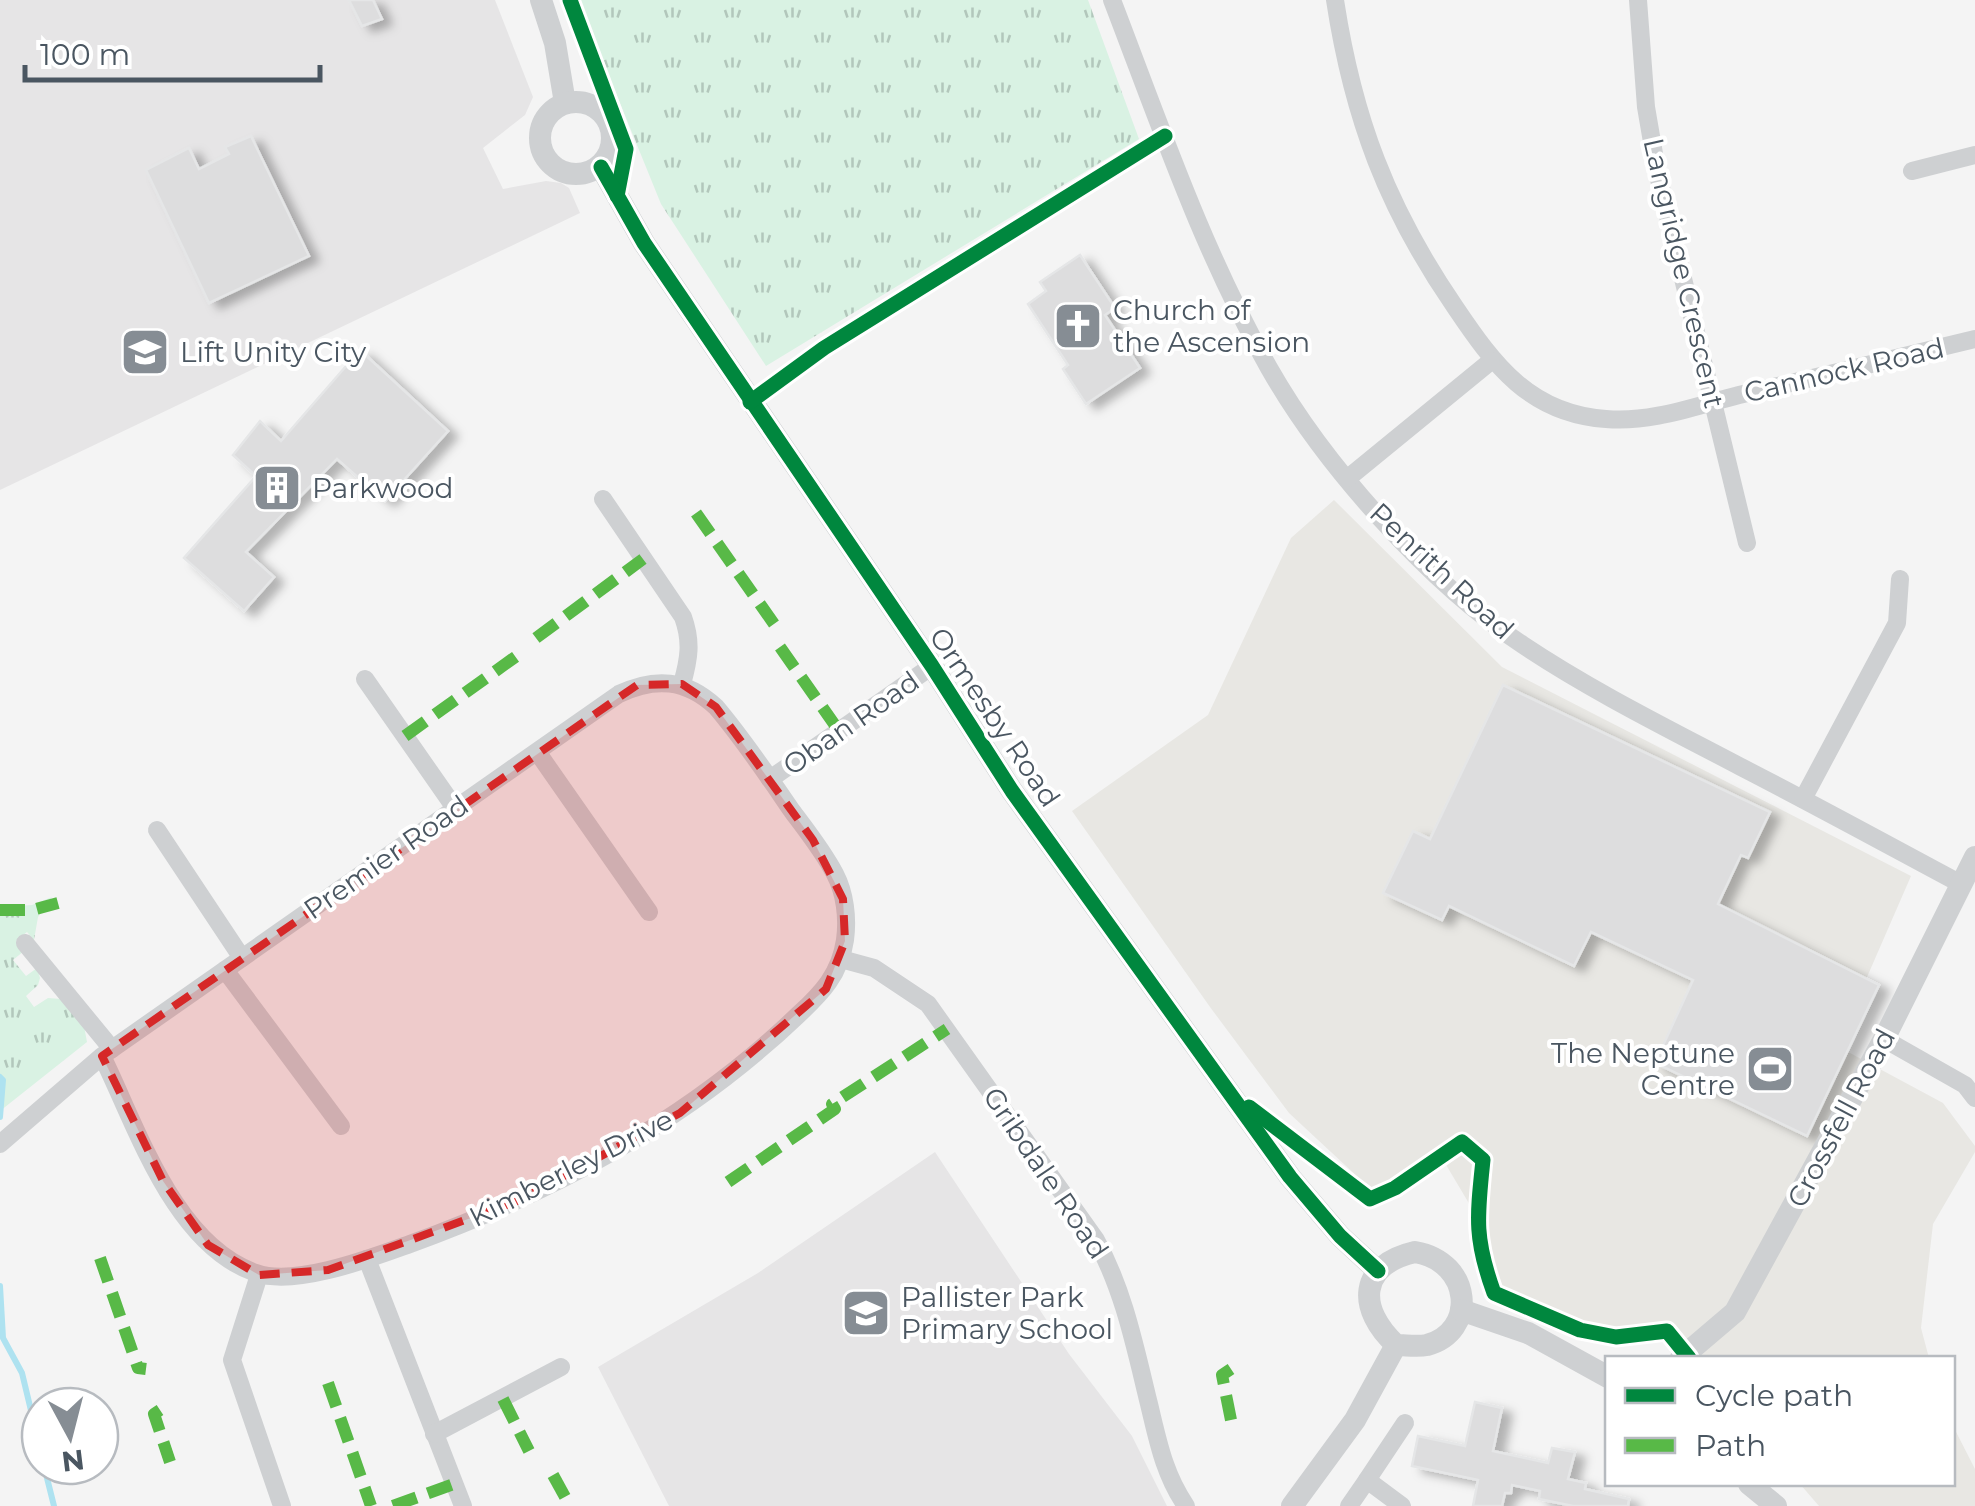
<svg xmlns="http://www.w3.org/2000/svg" width="1975" height="1506" viewBox="0 0 1975 1506" font-family="Montserrat,sans-serif">
<style>
.commercial{fill:#e8e7e3}
.education{fill:#e6e5e6}
.park{fill:url(#park-tufts)}
.lines{fill:none;stroke-linecap:round;stroke-linejoin:round}
.stream{stroke:#aee2f0;stroke-width:6}
.building{fill:#ddddde;stroke:#e5e6e7;stroke-width:2.5;filter:url(#shadow)}
.minor{stroke:#ced0d2;stroke-width:18}
.tertiary{stroke:#ced0d2;stroke-width:22}
.quiet{stroke:#58b947;stroke-width:12;stroke-dasharray:25 12;stroke-linecap:butt}
.cycleway-casing{stroke:#fff;stroke-width:21}
.cycleway{stroke:#00873e;stroke-width:15}
.marked{fill:#d62828;fill-opacity:0.2;stroke:#d62828;stroke-width:8;stroke-dasharray:20 12;stroke-linejoin:round}
.labels{text-anchor:middle;stroke-width:8;stroke-linejoin:round;paint-order:stroke}
.street-label{font-size:28px;fill:#4a5661;stroke:#fff}
.poi-label{font-size:28px;fill:#4a5661;stroke:#fff;text-anchor:start}
</style>
<defs>
<pattern id="park-tufts" width="24" height="20" patternUnits="userSpaceOnUse" patternTransform="scale(2.5)"><rect width="24" height="20" fill="#d9f2e3"/><path d="M3 7l-1-3M5 7V3M7 7l1-3M15 17l-1-3M17 17v-4M19 17l1-3" fill="none" stroke="#b2c7bb"/></pattern>
<filter id="shadow"><feDropShadow dx="10" dy="5.5" stdDeviation="5" flood-color="#0004"/></filter>
</defs>
<rect width="100%" height="100%" fill="#f4f4f4"/>
<g class="commercial">
<polygon points="1334,500 1502,667 1911,876 1837,1046 1943,1103 1975,1146 1975,1152 1933,1224 1921,1328 1929,1358 1693,1358 1656,1330 1602,1328 1500,1290 1486,1232 1439,1153 1389,1184 1373,1188 1360,1179 1289,1113 1210,1007 1072,811 1208,715 1291,538"/>
<polygon points="1953,1426 1975,1469 1975,1506 1819,1506 1800,1484 1952,1484"/>
</g>
<g class="education">
<polygon points="0,0 495,0 533,97 525,115 483,148 503,189 546,181 561,183 569,188 580,213 0,490"/>
<polygon points="935,1152 1069,1354 1132,1436 1167,1506 669,1506 598,1367 758,1273"/>
</g>
<g class="park">
<polygon points="578,0 1088,0 1139,139 766,366 661,204"/>
<polygon points="52,897 38,917 34,940 27,932 16,941 24,951 13,960 26,976 37,968 40,978 38,985 26,996 34,1007 48,998 61,999 84,1026 87,1042 0,1111 0,907 32,905"/>
</g>
<g class="lines">
<g class="stream">
<polyline points="0,1077 3,1080 0,1117"/>
<polyline points="0,1286 3,1338 22,1373 40,1448"/>
<polyline points="44,1466 54,1506"/>
</g>
</g>
<g class="building">
<polygon points="349,0 373,0 382,19 362,26"/>
<polygon points="251,136 309,256 209,303 146,170 189,148 199,169 229,154 225,147"/>
<polygon points="1080,255 1115,308 1105,315 1140,368 1086,404 1063,369 1068,365 1028,304 1046,291 1040,282"/>
<polygon points="360,350 448,431 385,501 337,459 246,552 274,577 244,611 184,558 256,476 233,455 260,421 281,441"/>
<polygon points="1503,685 1770,812 1748,858 1741,855 1718,904 1879,985 1807,1136 1655,1063 1693,980 1591,932 1574,966 1449,906 1442,920 1383,893 1413,831 1430,839"/>
<polygon points="1475,1402 1502,1408 1493,1451 1548,1463 1552,1448 1575,1452 1568,1479 1586,1483 1585,1489 1629,1499 1628,1506 1573,1506 1539,1499 1540,1491 1512,1485 1511,1493 1505,1493 1502,1506 1473,1506 1478,1480 1412,1466 1418,1436 1465,1446"/>
</g>
<g class="lines">
<g class="minor">
<path d="M1112 0C1160 125 1203 252 1269 368 1324 465 1430 584 1523 645 1592 691 1667 728 1741 767 1815 805 1888 845 1961 884"/>
<path d="M1335 0C1353 118 1387 208 1455 307 1494 365 1530 414 1606 419 1651 423 1695 406 1739 395 1818 377 1896 358 1975 339"/>
<polyline points="1638,0 1646,107 1657,171 1747,543"/>
<polyline points="1912,171 1975,155"/>
<polyline points="1348,478 1491,361"/>
<path d="M603 499 683 617C692 642 689 659 682 684"/>
<polyline points="365,679 455,808"/>
<polyline points="538,753 649,912"/>
<polyline points="770,779 932,666"/>
<polyline points="1803,799 1897,623 1900,579"/>
<polyline points="157,830 242,958"/>
<polyline points="25,943 112,1049"/>
<path d="M841 959 874 968 928 1004 1096 1240C1124 1291 1135 1347 1149 1404 1158 1441 1164 1474 1186 1506"/>
<polyline points="225,970 341,1126"/>
<polyline points="1884,1039 1965,1085 1975,1098"/>
<path d="M0 1144 102 1056 619 694C655 677 686 679 716 707 744 740 768 776 792 811 807 831 823 851 835 874 845 893 848 918 845 940 840 974 822 993 798 1015 686 1122 555 1191 410 1244 371 1258 295 1287 256 1273 174 1245 137 1127 102 1056"/>
<polyline points="367,1259 463,1506"/>
<polyline points="259,1275 232,1360 282,1506"/>
<polyline points="434,1434 561,1367"/>
<polyline points="1367,1480 1405,1423"/>
<polyline points="1349,1506 1367,1480 1402,1506"/>
</g>
<g class="tertiary">
<polyline points="541,0 555,43 565,103"/>
<circle cx="576" cy="138" r="36"/>
<polyline points="601,167 644,243 932,666 1012,791 1290,1177 1340,1236 1378,1271"/>
<path d="M1415 1252C1473 1262 1477 1332 1427 1345 1417 1347 1406 1345 1396 1345 1357 1309 1358 1265 1415 1252Z"/>
<polyline points="1461,1310 1528,1333 1608,1377"/>
<polyline points="1681,1358 1735,1312 1884,1039 1975,857"/>
<polyline points="1749,1484 1776,1506"/>
<polyline points="1292,1506 1355,1420 1396,1345"/>
</g>
<g class="quiet">
<polyline points="696,513 774,624"/>
<polyline points="536,638 643,559"/>
<polyline points="780,647 839,731"/>
<polyline points="405,736 518,655"/>
<polyline points="0,910 32,910 58,903"/>
<polyline points="728,1182 835,1109 832,1104 947,1029"/>
<polyline points="100,1258 138,1368 146,1369"/>
<polyline points="328,1383 371,1506"/>
<polyline points="503,1399 529,1451"/>
<polyline points="160,1410 154,1414 170,1462"/>
<polyline points="1231,1420 1222,1375 1231,1369"/>
<polyline points="553,1475 570,1506"/>
<polyline points="393,1506 454,1484"/>
</g>
<g class="cycleway-casing">
<g id="cycleway">
<polyline points="570,0 626,149 617,196"/>
<polyline points="601,167 644,243 932,666 1012,791 1290,1177 1340,1236 1378,1271"/>
<polyline points="750,402 824,348 1165,136"/>
<path d="M1249 1107 1370 1199 1395 1188 1462 1142 1483 1160C1477 1217 1474 1238 1494 1293L1580 1330 1616 1337 1667 1331 1689 1358"/>
</g>
</g>
<use href="#cycleway" class="cycleway"/>
</g>
<path class="marked" d="M682 684 716 707 813 840 843 899 845 941 826 989 680 1113 520 1200 328 1270 259 1275 208 1245 163 1181 102 1056 637 685Z"/>
<defs>
<g id="church-square" transform="scale(2.5)"><rect x="-9" y="-9" width="18" height="18" rx="4" fill="#868d94" stroke="#fff"/><path d="M-1.2-6h2.4v3.5h3.3v2.4h-3.3V6h-2.4V-.1h-3.3v-2.4h3.3Z" fill="#fff"/></g>
<g id="school-square" transform="scale(2.5)"><rect x="-9" y="-9" width="18" height="18" rx="4" fill="#868d94" stroke="#fff"/><path d="M0-5L7-2L0 1L-7-2ZM-4 1L0 2.5L4 1V4Q0 6-4 4Z" fill="#fff"/></g>
<g id="building-square" transform="scale(2.5)"><rect x="-9" y="-9" width="18" height="18" rx="4" fill="#868d94" stroke="#fff"/><path d="M-4-6H4V6H1V3H-1V6H-4ZM-2.5-4.3h1.7v1.8h-1.7ZM.8-4.3h1.7v1.8H.8ZM-2.5-1h1.7V.8h-1.7ZM.8-1h1.7V.8H.8Z" fill="#fff"/></g>
<g id="stadium-square" transform="scale(2.5)"><rect x="-9" y="-9" width="18" height="18" rx="4" fill="#868d94" stroke="#fff"/><path d="M0-5a6.5 5 0 1 0 0 10a6.5 5 0 1 0 0-10ZM-3.5-1.8h7v3.6h-7Z" fill="#fff"/></g>
</defs>
<g fill-rule="evenodd">
<use href="#church-square" x="1078" y="326"/>
<use href="#school-square" x="145" y="352"/>
<use href="#building-square" x="277" y="488"/>
<use href="#stadium-square" x="1770" y="1069"/>
<use href="#school-square" x="866" y="1313"/>
</g>
<g class="labels">
<g class="street-label">
<text transform="translate(1684 273) rotate(77)" y="10">Langridge Crescent</text>
<text transform="translate(1844 370) rotate(-13)" y="10">Cannock Road</text>
<text transform="translate(1442 571) rotate(43)" y="10">Penrith Road</text>
<text transform="translate(995 717) rotate(56)" y="10">Ormesby Road</text>
<text transform="translate(851 723) rotate(-35)" y="10">Oban Road</text>
<text transform="translate(386 857) rotate(-35)" y="10">Premier Road</text>
<text transform="translate(1841 1118) rotate(-62)" y="10">Crossfell Road</text>
<text transform="translate(571 1168) rotate(-27)" y="10">Kimberley Drive</text>
<text transform="translate(1046 1173) rotate(56)" y="10">Gribdale Road</text>
</g>
<g class="poi-label">
<text x="1113" y="320">Church of<tspan x="1113" dy="32">the Ascension</tspan></text>
<text x="180" y="362">Lift Unity City</text>
<text x="312" y="498">Parkwood</text>
<text x="1735" y="1063" text-anchor="end">The Neptune<tspan x="1735" dy="32">Centre</tspan></text>
<text x="901" y="1307">Pallister Park<tspan x="901" dy="32">Primary School</tspan></text>
</g>
</g>
<rect x="1605" y="1356" width="350" height="130" fill="#ffffff" stroke="#b7bbc0" stroke-width="2.5"/>
<rect x="1625" y="1388" width="50" height="15" fill="#00873e" stroke="#b7bbc0" stroke-width="2.5"/>
<text x="1695" y="1406" font-size="30" fill="#4a5661">Cycle path</text>
<rect x="1625" y="1438" width="50" height="15" fill="#58b947" stroke="#b7bbc0" stroke-width="2.5"/>
<text x="1695" y="1456" font-size="30" fill="#4a5661">Path</text>
<g transform="translate(70 1436) rotate(173)"><circle r="48" fill="#ffffff" stroke="#b7bbc0" stroke-width="2.5"/>
<path d="M0-8L18 38L0 25L-18 38Z" fill="#868d94"/>
<text y="-15" font-size="28" font-weight="bold" text-anchor="middle" fill="#4a5661">N</text>
</g>
<path d="M25 65v15h295v-15" fill="none" stroke="#4a5661" stroke-width="5"/>
<text x="40" y="65" font-size="30" fill="#4a5661" stroke="#ffffff" stroke-width="8" paint-order="stroke">100 m</text>
</svg>
